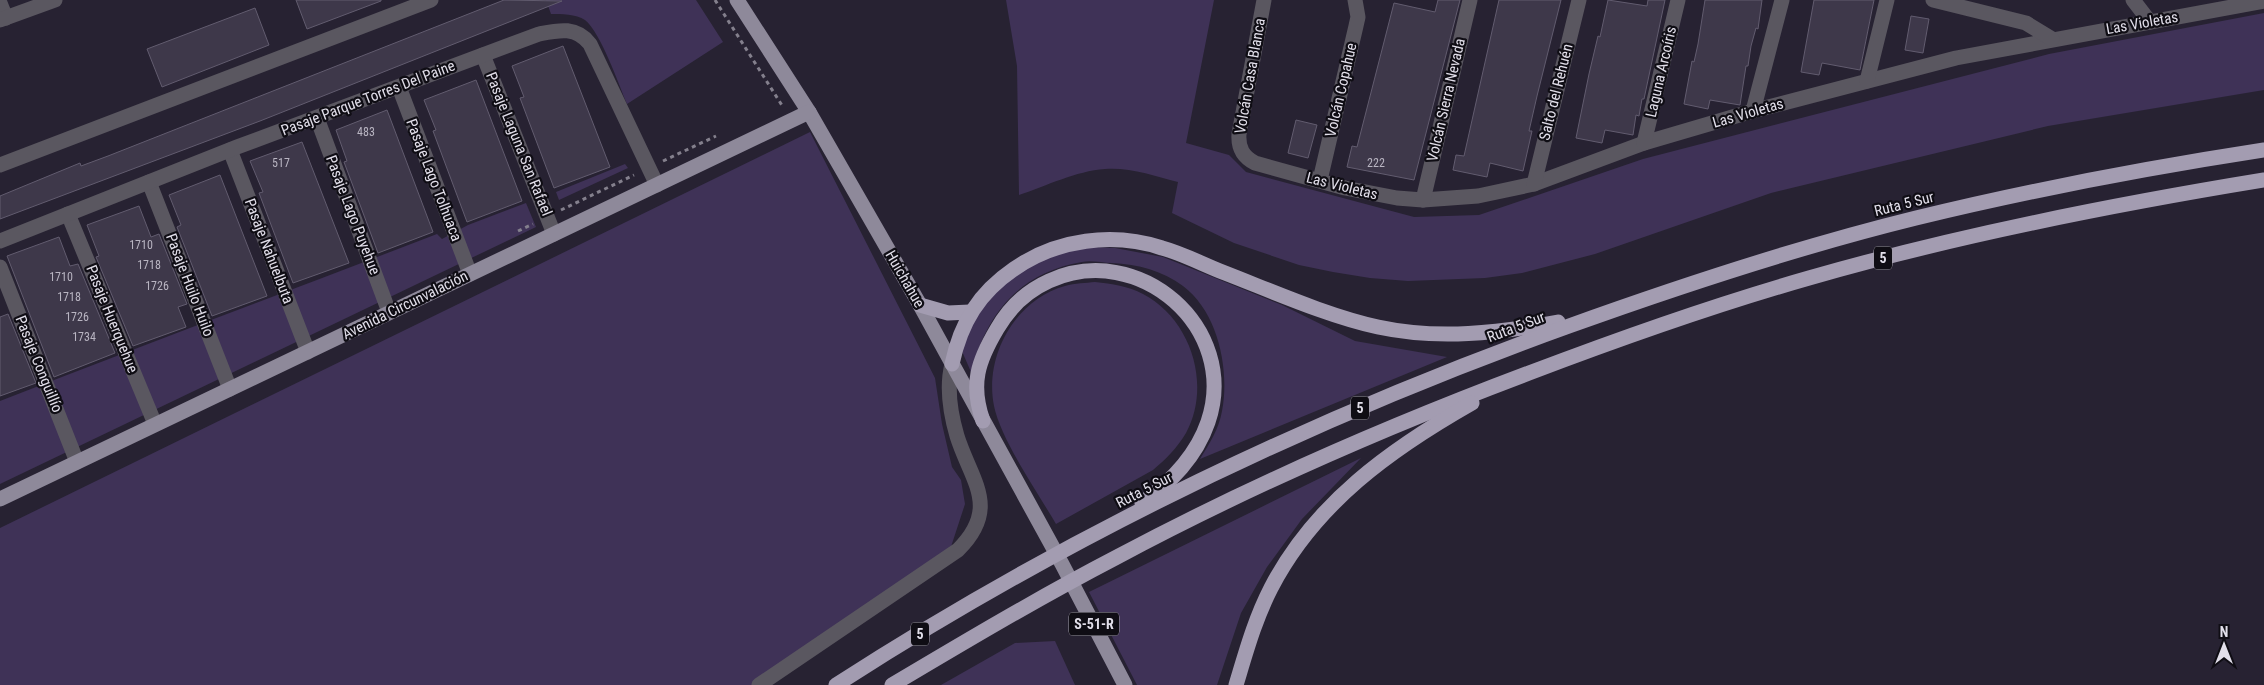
<svg xmlns="http://www.w3.org/2000/svg" width="2264" height="685" viewBox="0 0 2264 685" font-family="'Roboto Condensed',sans-serif">
<style>
.green{fill:#3f3257}
.building{fill:#3e384a;stroke:#625c6f}
.lines{fill:none;stroke-linecap:round;stroke-linejoin:round}
.path{stroke:#84808d;stroke-width:3;stroke-dasharray:4 4;stroke-linecap:butt}
.minor{stroke:#5a5760;stroke-width:15}
.major{stroke:#8e899a;stroke-width:15}
.highway{stroke:#a39cb1;stroke-width:15}
.labels{text-anchor:middle;stroke-width:4.5;stroke-linejoin:round;paint-order:stroke}
.number-label{font-size:12px;fill:#b9b5c2}
.shield{fill:#0f0d14;stroke:#a3a0aa;stroke-width:1}
.shield-label{font-size:14px;font-weight:bold;fill:#e2dfea}
.street-label{font-size:15px;fill:#e2dfea;stroke:#0f0d14}
</style>
<rect width="100%" height="100%" fill="#272232"/>
<g class="green">
<path d="M546 0H696L723 42 627 104C618 83 601 33 585 20 576 14 561 14 551 14Z"/>
<path d="M1006 0H1214L1186 143 1229 155 1246 172 1414 217 1479 215 1643 159 2049 54 2264 13V90L2048 126 1771 193 1595 254 1522 273 1485 278 1408 281 1370 278 1333 272 1299 265 1234 243 1172 213 1178 182C1155 176 1129 167 1105 169 1076 171 1046 186 1019 195L1017 66Z"/>
<polygon points="810,132 935,378 942,424 952,467 961,480 965,504 948,556 759,685 0,685 0,528"/>
<polygon points="625,164 628,168 559,200 556,192"/>
<path d="M526 203 536 227 0 484V401C145 344 292 290 437 234L442 239 468 225Z"/>
<path d="M1090 247 1115 248 1163 257 1282 305 1355 341 1447 357 1200 459C1209 444 1219 429 1222 411 1230 370 1218 312 1183 286 1163 271 1138 264 1112 263 1103 263 1091 260 1082 262 1019 273 987 313 971 372L961 349C969 329 979 304 995 289 1020 265 1057 252 1090 247Z"/>
<path d="M1095 282C1112 284 1128 286 1143 294 1191 319 1212 385 1186 433 1177 448 1166 459 1153 470L1056 524C1038 493 1001 440 994 406 984 356 1015 300 1065 286 1075 283 1086 283 1095 282Z"/>
<polygon points="1361,458 1302,519 1267,567 1241,613 1217,685 1137,685 1089,592"/>
<polygon points="1055,641 1075,685 941,685 1015,643"/>
</g>
<g class="building">
<polygon points="296,0 381,0 381,1 307,29"/>
<polygon points="504,0 562,1 260,121 0,219 0,196 80,163 81,166 108,156"/>
<polygon points="1438,0 1460,0 1414,180 1347,167 1352,146 1357,147 1394,3 1435,12"/>
<polygon points="1499,0 1561,0 1537,96 1529,131 1532,131 1523,171 1490,163 1487,177 1453,170 1456,155 1464,156"/>
<polygon points="1608,0 1647,6 1648,0 1665,0 1644,99 1642,99 1639,116 1636,115 1633,135 1605,130 1602,143 1576,138 1589,74 1598,36 1600,37"/>
<polygon points="1705,0 1762,0 1758,29 1756,28 1751,46 1748,66 1746,66 1740,105 1710,100 1708,109 1684,104 1692,61 1694,62 1698,44"/>
<polygon points="1814,0 1874,0 1860,70 1822,63 1819,75 1801,72"/>
<polygon points="255,8 269,45 162,87 147,49"/>
<polygon points="1911,16 1929,19 1923,53 1905,50"/>
<polygon points="563,46 610,167 554,188 520,98 524,97 512,66"/>
<polygon points="476,80 522,201 467,222 433,131 436,130 424,100"/>
<polygon points="387,110 433,232 378,253 344,162 347,161 336,130"/>
<polygon points="1296,120 1317,125 1308,158 1288,153"/>
<polygon points="302,142 349,263 293,283 259,193 263,192 250,161"/>
<polygon points="220,175 267,296 212,316 177,227 181,225 169,195"/>
<polygon points="139,206 151,237 159,234 187,304 178,307 186,327 133,346 96,257 99,256 87,225"/>
<polygon points="59,237 70,266 78,264 115,353 54,377 7,256"/>
<polygon points="8,314 36,383 0,396 0,317"/>
</g>
<g class="lines">
<g class="path">
<polyline points="715,0 783,107"/>
<polyline points="663,161 716,136"/>
<polyline points="561,210 634,175"/>
<polyline points="518,231 533,224"/>
</g>
<g class="minor">
<path d="M1264 0 1239 134C1238 148 1243 157 1255 163L1345 188 1397 198 1423 200 1478 196 1534 184 1644 143 1753 111 1956 58 2264 1"/>
<polyline points="1933,0 2026,23 2052,39"/>
<polyline points="2133,0 2150,22"/>
<polyline points="0,3 6,18"/>
<polyline points="0,20 55,0"/>
<polyline points="483,55 554,234"/>
<polyline points="1867,81 1887,0"/>
<polyline points="399,87 470,274"/>
<polyline points="1753,111 1782,0"/>
<polyline points="317,118 389,312"/>
<polyline points="1644,143 1678,0"/>
<polyline points="230,150 308,352"/>
<polyline points="0,165 431,0"/>
<polyline points="1320,180 1356,26 1358,17 1355,0"/>
<polyline points="149,182 230,389"/>
<polyline points="1534,184 1579,0"/>
<polyline points="1423,200 1470,0"/>
<polyline points="68,214 155,424"/>
<path d="M0 241 237 147 539 34C559 30 576 26 590 44L657 185"/>
<polyline points="0,267 77,462"/>
<path d="M759 685 958 550C1001 507 971 481 957 436 950 412 946 388 952 364"/>
</g>
<g class="major">
<polyline points="737,0 809,112 920,305 1062,564 1125,685"/>
<polyline points="0,499 809,112"/>
</g>
<g class="highway">
<polyline points="920,305 948,313 970,312"/>
<path d="M952 364C961 322 979 293 1014 269 1057 239 1113 232 1162 248 1184 254 1204 265 1225 273 1274 292 1328 316 1378 327 1438 340 1499 333 1558 322"/>
<path d="M983 421C970 384 978 361 997 329 1009 308 1027 291 1049 281 1139 240 1240 328 1208 422 1196 457 1171 482 1142 503"/>
<path d="M836 685C1065 537 1313 418 1569 326 1683 285 1798 247 1916 218 2031 190 2147 168 2264 150"/>
<path d="M892 685C966 641 1040 597 1117 557 1250 486 1388 426 1529 373 1621 338 1714 305 1809 278 1958 235 2111 205 2264 180"/>
<path d="M1236 685C1246 652 1255 619 1271 588 1315 503 1391 449 1472 403"/>
</g>
</g>
<g class="labels">
<g class="number-label">
<text x="366" y="136">483</text>
<text x="281" y="167">517</text>
<text x="1376" y="167">222</text>
<text x="141" y="249">1710</text>
<text x="149" y="269">1718</text>
<text x="61" y="281">1710</text>
<text x="157" y="290">1726</text>
<text x="69" y="301">1718</text>
<text x="77" y="321">1726</text>
<text x="84" y="341">1734</text>
</g>
<g class="shield">
<rect x="1874" y="246.5" width="18" height="23" rx="4"/>
<rect x="1351" y="396.5" width="18" height="23" rx="4"/>
<rect x="1069" y="612.5" width="50" height="23" rx="4"/>
<rect x="911" y="622.5" width="18" height="23" rx="4"/>
</g>
<g class="shield-label">
<text x="1883" y="263">5</text>
<text x="1360" y="413">5</text>
<text x="1094" y="629">S-51-R</text>
<text x="920" y="639">5</text>
</g>
<g class="street-label">
<text transform="translate(2142 23) rotate(-10)" y="5">Las Violetas</text>
<text transform="translate(1661 72) rotate(-77)" y="5">Laguna Arcoíris</text>
<text transform="translate(1250 76) rotate(-80)" y="5">Volcán Casa Blanca</text>
<text transform="translate(1341 90) rotate(-77)" y="5">Volcán Copahue</text>
<text transform="translate(1556 92) rotate(-76)" y="5">Salto del Rehuén</text>
<text transform="translate(368 98) rotate(-21)" y="5">Pasaje Parque Torres Del Paine</text>
<text transform="translate(1446 100) rotate(-77)" y="5">Volcán Sierra Nevada</text>
<text transform="translate(1748 113) rotate(-16)" y="5">Las Violetas</text>
<text transform="translate(519 144) rotate(68)" y="5">Pasaje Laguna San Rafael</text>
<text transform="translate(434 180) rotate(69)" y="5">Pasaje Lago Tolhuaca</text>
<text transform="translate(1342 186) rotate(14)" y="5">Las Violetas</text>
<text transform="translate(1904 204) rotate(-14)" y="5">Ruta 5 Sur</text>
<text transform="translate(353 215) rotate(69)" y="5">Pasaje Lago Puyehue</text>
<text transform="translate(269 251) rotate(69)" y="5">Pasaje Nahuelbuta</text>
<text transform="translate(905 279) rotate(60)" y="5">Huichahue</text>
<text transform="translate(190 285) rotate(69)" y="5">Pasaje Huilo Huilo</text>
<text transform="translate(405 305) rotate(-26)" y="5">Avenida Circunvalación</text>
<text transform="translate(112 319) rotate(68)" y="5">Pasaje Huerquehue</text>
<text transform="translate(1516 327) rotate(-21)" y="5">Ruta 5 Sur</text>
<text transform="translate(39 364) rotate(68)" y="5">Pasaje Conguillío</text>
<text transform="translate(1144 490) rotate(-27)" y="5">Ruta 5 Sur</text>
</g>
</g>
<g transform="translate(2224 645)" stroke="#0f0d14" stroke-width="4" paint-order="stroke">
<path d="M0-4L9 19L0 12L-9 19Z" fill="#e2dfea"/>
<text y="-8" font-size="14" font-weight="bold" text-anchor="middle" fill="#e2dfea">N</text>
</g>
</svg>
